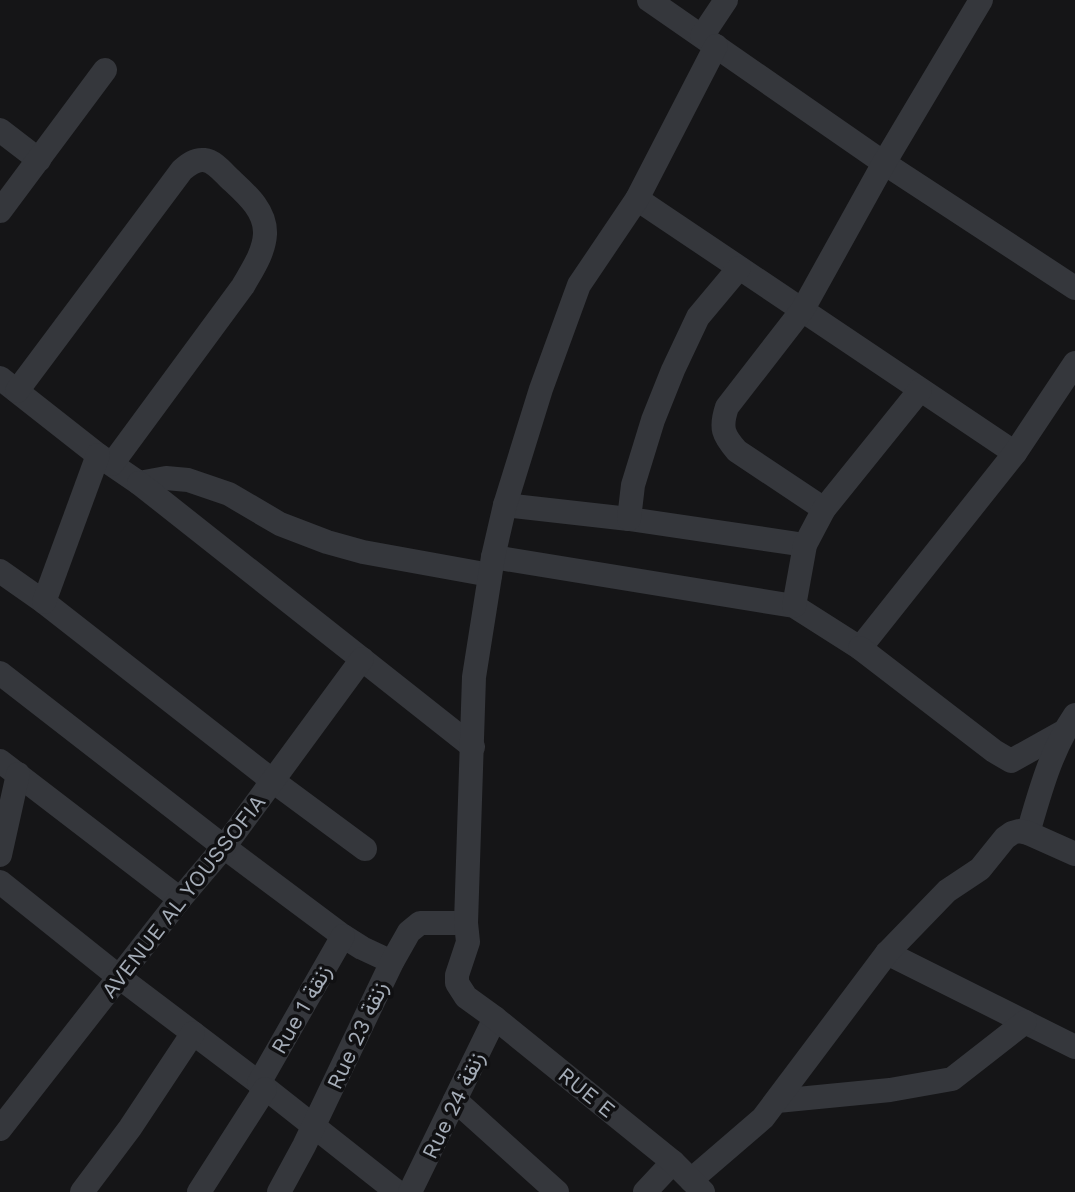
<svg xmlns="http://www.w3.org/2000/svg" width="1075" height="1192" viewBox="0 0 1075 1192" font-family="'Work Sans','Noto Sans Arabic',sans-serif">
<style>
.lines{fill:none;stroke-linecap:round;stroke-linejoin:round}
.street{stroke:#35373c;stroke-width:24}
.labels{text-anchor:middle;stroke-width:7;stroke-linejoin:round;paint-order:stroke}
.street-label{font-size:22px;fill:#a5adb8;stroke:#101012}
</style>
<rect width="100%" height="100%" fill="#151517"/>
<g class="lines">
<g class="street">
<polyline points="649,0 884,163 1075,288"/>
<polyline points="702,36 726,0"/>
<polyline points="0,130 39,160"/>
<polyline points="637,199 1015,453"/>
<polyline points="0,211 105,70"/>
<polyline points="0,378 98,455 139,483 166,478 188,480 229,494 280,524 327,542 363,552 490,575"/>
<path d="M17 391 182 170C188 165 195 159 204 160 214 161 222 171 229 178 245 193 266 210 265 234 264 253 252 270 243 286L112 464"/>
<polyline points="139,483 473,747"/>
<polyline points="505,505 629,519 805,545"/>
<path d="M824 509 737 451C723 435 720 428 727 407L803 309 884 163 981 0"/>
<polyline points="629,519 633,485 653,420 673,370 698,317 739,268"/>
<polyline points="493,557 794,606 860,648 1015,453 1075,363"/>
<polyline points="0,571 44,602 273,781 365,849"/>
<polyline points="44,602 98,455"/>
<polyline points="794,606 805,545 824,509 920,390"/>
<polyline points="860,648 994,751 1011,761 1063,732"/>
<polyline points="0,673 224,847 343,936 362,948 392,962"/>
<polyline points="0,761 180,899"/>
<path d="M1028 833C1040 792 1051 750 1075 715"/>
<polyline points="0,855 18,774"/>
<polyline points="0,882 119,977 259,1083 397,1192"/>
<polyline points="887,953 1075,1047"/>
<polyline points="259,1083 343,936"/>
<polyline points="455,1100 557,1192"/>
<polyline points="777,1101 890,1090 952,1079 1025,1022"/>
<polyline points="0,1129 180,899 224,847 362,659"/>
<polyline points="691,1180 763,1118 887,953 947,891 980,869 1005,838 1012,833 1019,831 1028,833 1075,854"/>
<polyline points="82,1192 130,1128 193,1033"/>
<polyline points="199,1192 265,1089"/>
<polyline points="279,1192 304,1146 392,962 409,932 420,923 466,923"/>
<polyline points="410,1192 495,1018"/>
<polyline points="645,1192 673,1162"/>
<polyline points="703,1192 673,1162 495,1018 466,997 457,983 457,975 468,942 466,923 474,677 493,557 505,505 541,389 579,285 637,199 716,46"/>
</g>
</g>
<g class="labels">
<g class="street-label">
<text transform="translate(183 896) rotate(-52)" y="8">AVENUE AL YOUSSOFIA</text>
<text transform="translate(301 1009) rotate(-60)" y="8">Rue 1 زنقة</text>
<text transform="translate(357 1035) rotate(-65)" y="8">Rue 23 زنقة</text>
<text transform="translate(587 1092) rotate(39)" y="8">RUE E</text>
<text transform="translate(453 1105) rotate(-64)" y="8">Rue 24 زنقة</text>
</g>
</g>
</svg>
